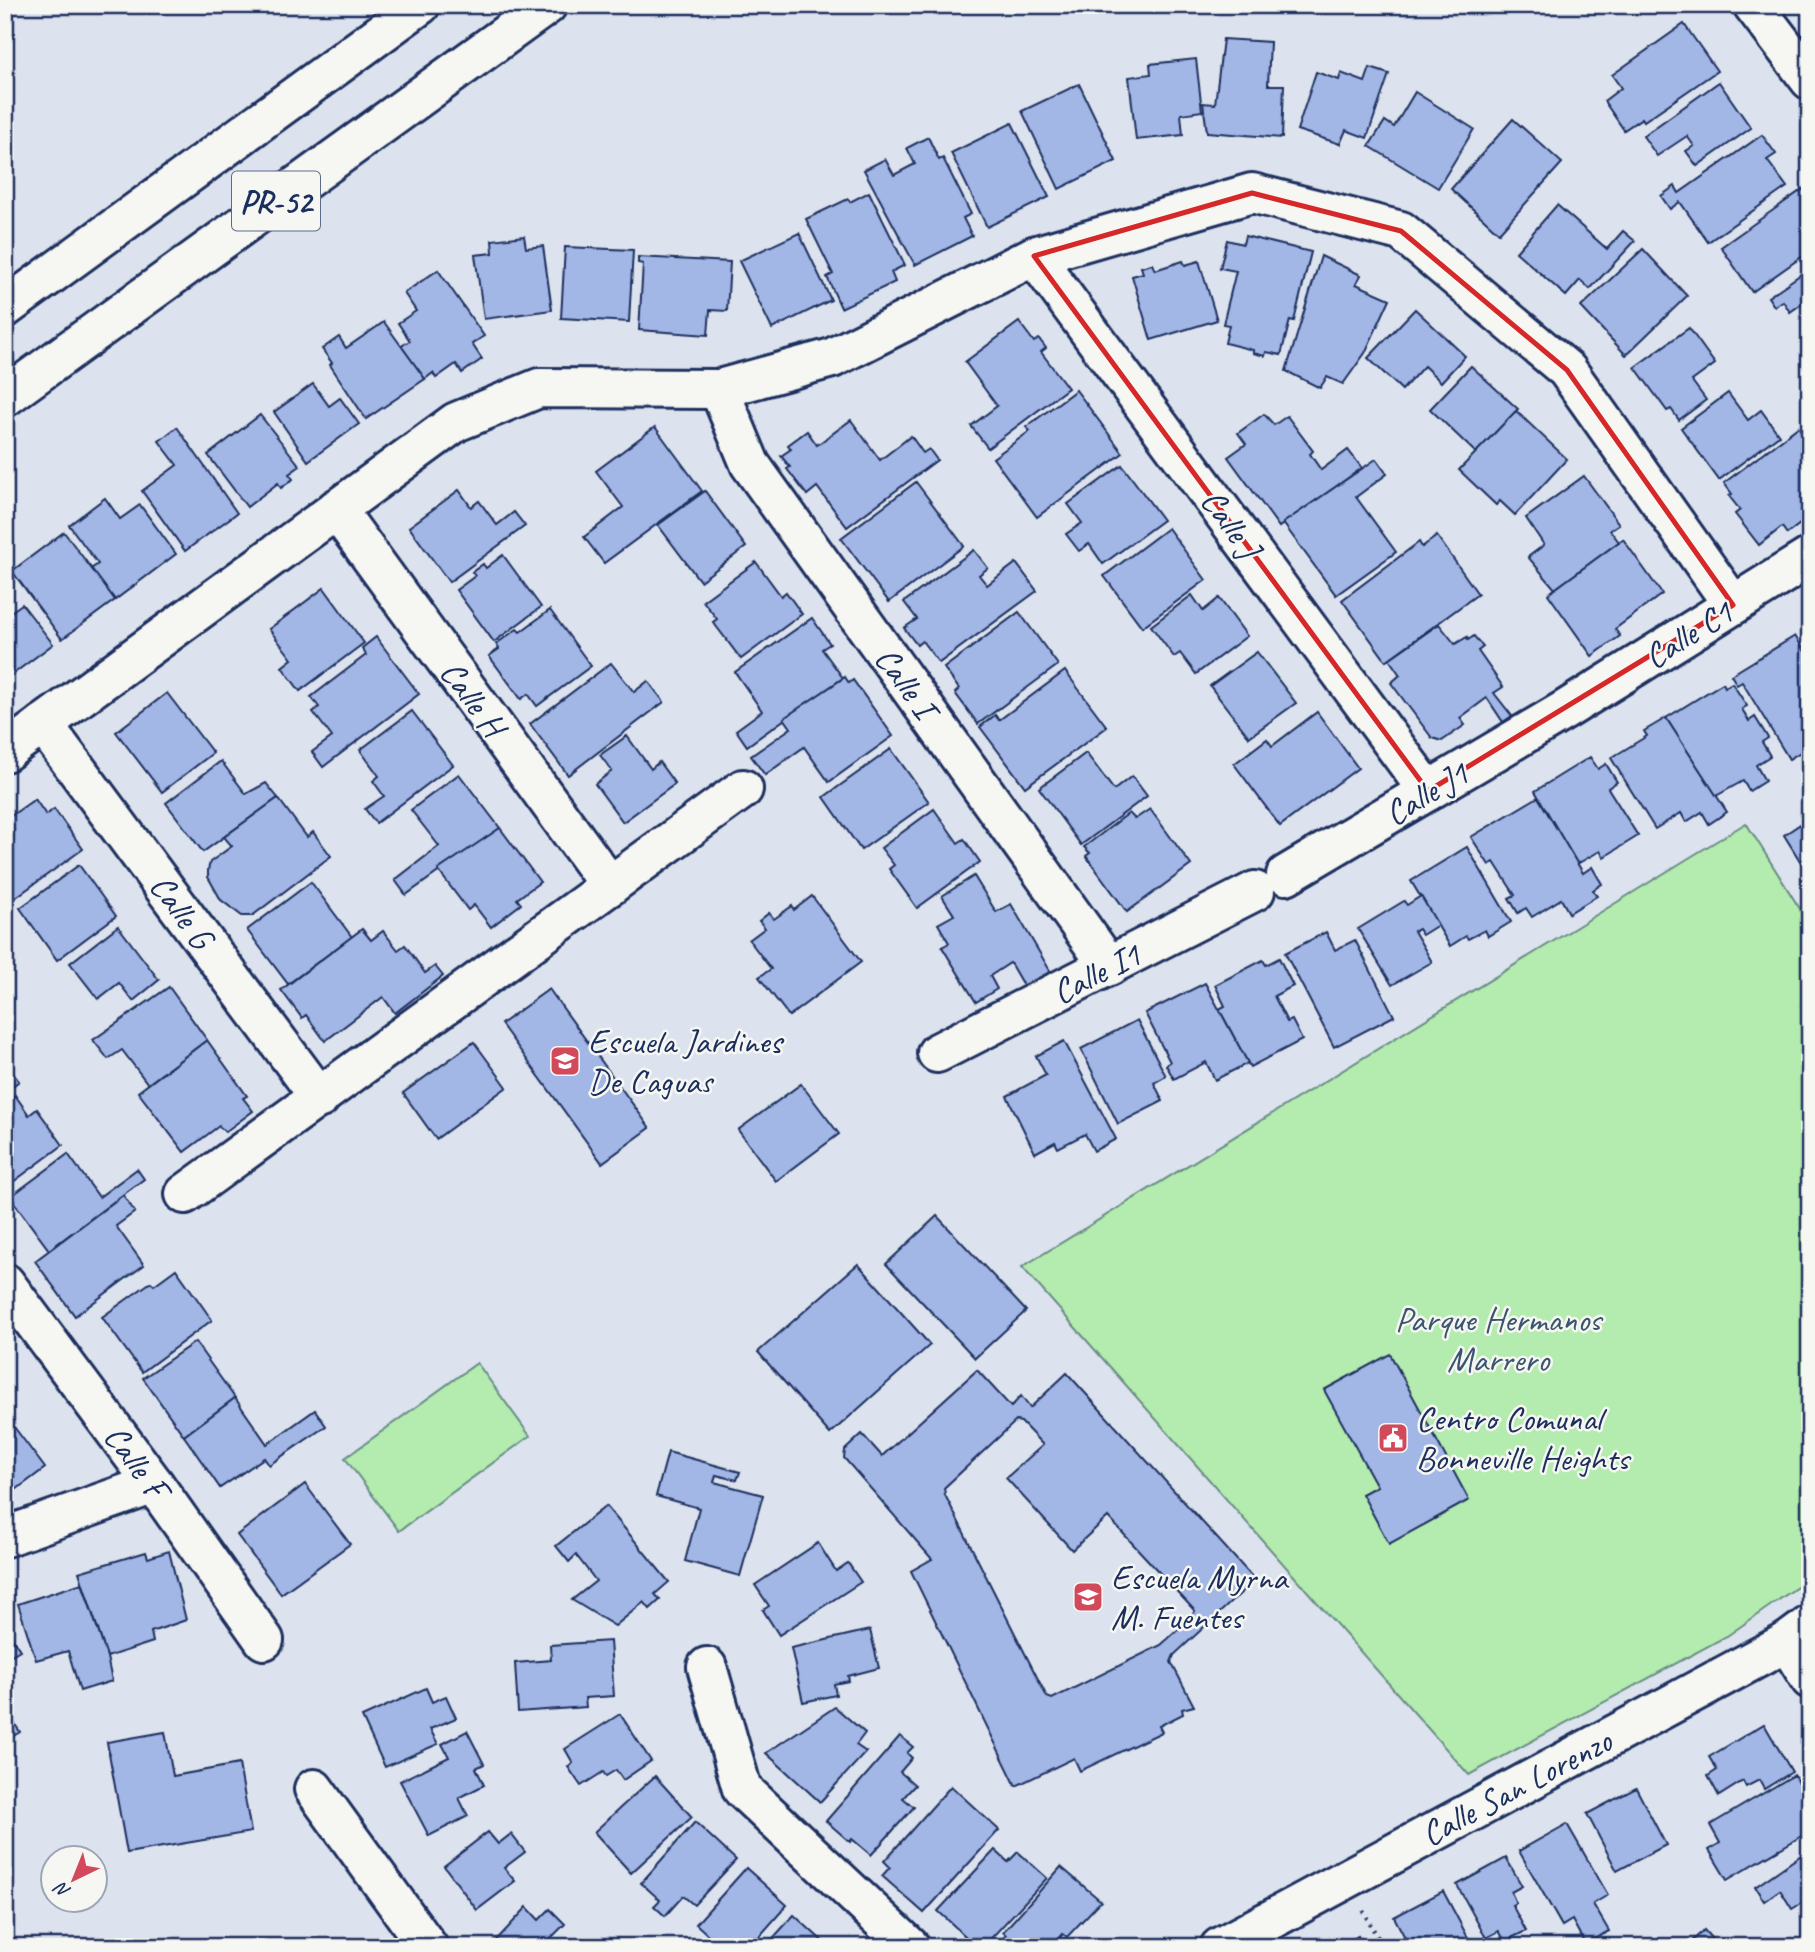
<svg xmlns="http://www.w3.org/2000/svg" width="1815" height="1952" viewBox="0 0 1815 1952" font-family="Caveat,sans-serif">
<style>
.park{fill:#b4ebae;stroke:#688d86;stroke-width:2}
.building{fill:#a2b7e5;stroke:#1b2f5e;stroke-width:2;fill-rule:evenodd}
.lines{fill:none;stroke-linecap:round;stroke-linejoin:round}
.minor-casing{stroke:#1b2f5e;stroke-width:44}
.highway-casing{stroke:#1b2f5e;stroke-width:44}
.path{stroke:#1b2f5e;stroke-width:4.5;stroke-dasharray:2 5;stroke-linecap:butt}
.minor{stroke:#f6f6f2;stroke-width:38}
.highway{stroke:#f6f6f2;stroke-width:38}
.marked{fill:none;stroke:#d62828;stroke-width:5;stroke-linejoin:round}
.labels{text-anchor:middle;stroke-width:5;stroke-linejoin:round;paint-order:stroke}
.shield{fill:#f6f6f2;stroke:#5d6b8a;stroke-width:2}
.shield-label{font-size:33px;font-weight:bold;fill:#1b2f5e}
.street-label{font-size:35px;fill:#1b2f5e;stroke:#f6f6f2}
.poi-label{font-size:35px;fill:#1b2f5e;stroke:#f6f6f2;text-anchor:start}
.park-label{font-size:35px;fill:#3a556e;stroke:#f6f6f2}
</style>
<rect width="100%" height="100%" fill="#dde3ee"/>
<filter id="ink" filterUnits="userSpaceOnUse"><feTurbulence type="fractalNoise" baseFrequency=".0143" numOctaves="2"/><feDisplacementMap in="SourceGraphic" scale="14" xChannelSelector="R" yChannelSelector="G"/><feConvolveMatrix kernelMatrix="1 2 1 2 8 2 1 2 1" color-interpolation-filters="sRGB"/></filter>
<g filter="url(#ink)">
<g class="park">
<polygon points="1746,823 1810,925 1810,1578 1727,1636 1469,1775 1022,1267"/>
<polygon points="477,1363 530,1436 399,1531 345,1458"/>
</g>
<g class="building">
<polygon points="1684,24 1717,71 1644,121 1642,118 1624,130 1604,101 1621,88 1612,75"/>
<polygon points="1223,39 1270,42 1268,85 1284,85 1282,138 1207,132 1203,103 1215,104"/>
<polygon points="1196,59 1202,111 1181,114 1183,135 1136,140 1129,77 1151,74 1150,64"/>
<polygon points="1370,68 1389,74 1367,138 1346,130 1340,144 1297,130 1316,72 1339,80 1341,73 1365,82"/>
<polygon points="1719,82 1751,128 1697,166 1686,151 1694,146 1687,136 1657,156 1643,136"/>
<polygon points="1079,84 1116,161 1059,189 1022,111"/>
<polygon points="1415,92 1474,129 1438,188 1369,146 1385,121 1394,127"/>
<polygon points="1513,119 1562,163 1499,233 1451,189"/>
<polygon points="1012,123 1049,197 987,227 951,153"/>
<polygon points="1762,135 1776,154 1767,160 1787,187 1708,242 1680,202 1670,209 1661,196 1675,186 1679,193"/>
<polygon points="928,137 939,160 943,158 971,214 963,218 972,236 915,265 864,170 885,159 894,175 915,164 907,148"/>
<polygon points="1803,189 1810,199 1810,251 1752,292 1721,247"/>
<polygon points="869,192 905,265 891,272 895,282 841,308 827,277 833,274 806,219 848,199 850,202"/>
<polygon points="1557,205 1607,249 1623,231 1635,241 1590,289 1580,280 1566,296 1516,252"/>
<polygon points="799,233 831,300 772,329 739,261"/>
<polygon points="524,236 526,248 543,246 552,310 484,319 475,255 493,253 492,240"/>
<polygon points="1245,236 1311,252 1294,321 1290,320 1281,355 1266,352 1265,356 1253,353 1253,350 1225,343 1229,325 1223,324 1236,271 1220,268 1227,240 1243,244"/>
<polygon points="565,247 633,250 629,322 561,318"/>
<polygon points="1643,249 1687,296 1626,355 1581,307"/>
<polygon points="1321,256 1361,275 1356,284 1390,299 1365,353 1343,384 1327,377 1320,388 1286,371"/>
<polygon points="638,257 730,262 727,311 710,310 708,335 639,330 643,264 638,263"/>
<polygon points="1183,261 1185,265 1199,261 1217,320 1151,340 1132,276 1143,273 1141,267 1152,264 1155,270"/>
<polygon points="1810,268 1810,307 1806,301 1790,312 1783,301 1774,306 1768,297"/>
<polygon points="438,270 484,336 472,344 482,359 462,373 456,364 436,378 433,373 425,379 401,346 410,341 398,323 416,311 404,293"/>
<polygon points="1415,309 1465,356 1441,382 1424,366 1402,390 1368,358"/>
<polygon points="384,322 425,379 366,419 330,365 332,363 322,349 339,337 346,348"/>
<polygon points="1019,322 1034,342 1039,339 1046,348 1041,352 1068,388 988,448 971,426 997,406 965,362"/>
<polygon points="1689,328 1715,364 1692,381 1706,400 1679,420 1671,409 1667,411 1635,367"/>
<polygon points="1471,366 1518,409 1476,453 1430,409"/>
<polygon points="313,384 329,406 340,398 359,424 308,461 274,412"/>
<polygon points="1076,390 1123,453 1037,517 993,458 1030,431 1026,427"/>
<polygon points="1728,393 1748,420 1761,410 1779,435 1719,480 1681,428"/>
<polygon points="1516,411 1567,459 1515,515 1500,501 1496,505 1459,470"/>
<polygon points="1264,414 1274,425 1287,416 1313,451 1310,454 1321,470 1348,450 1362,468 1279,527 1228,457 1246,444 1238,433"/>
<polygon points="260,415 300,466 289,474 293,479 281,488 278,483 247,507 208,455"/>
<polygon points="851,420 880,460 911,436 923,453 929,449 937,460 847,527 817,487 807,495 787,469 790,467 781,456 791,449 788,445 807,431 817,445"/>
<polygon points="177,427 237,513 185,551 142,491 177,465 159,441"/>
<polygon points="655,427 702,491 604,563 584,537 623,507 596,471"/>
<polygon points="1798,427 1810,442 1810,516 1787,534 1782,527 1759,545 1735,514 1740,510 1729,496 1732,494 1724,483"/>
<polygon points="1376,459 1387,474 1356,497 1396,552 1336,595 1283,523"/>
<polygon points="1122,465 1163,520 1103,564 1089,544 1079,551 1066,534 1082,523 1068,504"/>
<polygon points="1584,476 1619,524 1610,530 1619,542 1555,589 1528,557 1544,545 1526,518"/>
<polygon points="916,482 964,546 889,602 841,538"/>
<polygon points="459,490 471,507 479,501 497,525 514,512 525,526 449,582 409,527"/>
<polygon points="705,491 746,547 700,581 658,525"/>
<polygon points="105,498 120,519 140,505 176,554 115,600 91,569 98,564 69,525"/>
<polygon points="1168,528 1206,580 1142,627 1104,576"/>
<polygon points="64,532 115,600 62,639 12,571"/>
<polygon points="1437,536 1478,594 1386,661 1342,600 1419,542 1422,547"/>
<polygon points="1623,539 1662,594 1615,629 1620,636 1592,656 1548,594"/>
<polygon points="974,550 988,568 979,575 987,585 1016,563 1037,591 939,663 922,641 917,645 904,628 917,619 904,602"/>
<polygon points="503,555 541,607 494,642 456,590 475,576 472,572 483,564 486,568"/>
<polygon points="756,562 781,596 786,592 802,614 741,659 713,622 717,619 703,601"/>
<polygon points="324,588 364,643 300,691 282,667 292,659 269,629"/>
<polygon points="1192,595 1203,611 1219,598 1247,636 1196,674 1180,653 1174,657 1151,626"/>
<polygon points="22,604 53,644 5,680 5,616"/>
<polygon points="550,610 591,666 537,706 528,694 521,699 489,656 499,649 496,644 517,629 520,632"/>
<polygon points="1019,612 1058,665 978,724 955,693 959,689 944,668"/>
<polygon points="812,618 830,644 822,649 843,678 747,746 736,730 762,711 735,672"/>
<polygon points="1439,624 1455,644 1467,637 1468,640 1474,636 1483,647 1478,651 1503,687 1494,693 1512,716 1503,722 1487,698 1460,718 1465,725 1442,741 1432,738 1391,683 1400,675 1389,659"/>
<polygon points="1795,636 1810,659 1810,746 1789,759 1742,682 1737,685 1731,675"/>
<polygon points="376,637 419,694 323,767 312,752 332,737 313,712 319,707 311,697 366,655 362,648"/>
<polygon points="1257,652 1296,703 1249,737 1210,686"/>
<polygon points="611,663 634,692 648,681 664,702 568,775 530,724"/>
<polygon points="1065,671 1107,727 1025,787 980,727 995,715 999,720"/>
<polygon points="845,677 849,683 853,680 893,736 829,782 804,747 765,775 751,756 791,728 784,718"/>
<polygon points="1723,683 1725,687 1732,683 1747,706 1742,709 1749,721 1755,717 1768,738 1762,742 1770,756 1756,765 1765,781 1749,791 1743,781 1716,796 1666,718"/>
<polygon points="167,693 213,753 162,792 116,732"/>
<polygon points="412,711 453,765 376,823 365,809 384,796 373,781 379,776 360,750"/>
<polygon points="1317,712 1358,768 1280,826 1234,764 1267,739 1272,746"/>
<polygon points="1666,718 1727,812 1709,824 1702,812 1686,822 1681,813 1655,829 1611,758 1647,736 1644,731"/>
<polygon points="627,736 651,769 659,762 675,784 623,822 595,784 612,771 600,755"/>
<polygon points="891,749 929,802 861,850 824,797"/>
<polygon points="1086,753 1114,790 1132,776 1147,796 1081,845 1039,788"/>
<polygon points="1590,757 1598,769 1606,764 1617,782 1608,788 1638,836 1604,857 1600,851 1577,864 1535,791"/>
<polygon points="221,761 246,794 266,783 278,798 203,852 166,803"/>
<polygon points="459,774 500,828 406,895 395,880 439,846 411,810"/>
<polygon points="1538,797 1583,873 1592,867 1602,884 1593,890 1597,896 1569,913 1561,899 1532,917 1526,908 1518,913 1509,898 1515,895 1494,862 1489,865 1471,837"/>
<polygon points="278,798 307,837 313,832 331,856 252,916 242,916 221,900 208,877 208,870 210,862 232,846 224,837"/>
<polygon points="35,799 46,815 54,809 83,849 5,905 5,820"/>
<polygon points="934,809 958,843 964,839 980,862 917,908 889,869 894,865 881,848"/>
<polygon points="1150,809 1191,865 1127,912 1086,856 1090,853 1084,847 1129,813 1135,819"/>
<polygon points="1810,822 1810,877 1784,835 1802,823 1804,826"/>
<polygon points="500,828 540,882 517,899 521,904 491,927 474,905 468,910 438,870"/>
<polygon points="1467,847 1511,922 1488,936 1485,930 1468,939 1466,936 1450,946 1411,881"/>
<polygon points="79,865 116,916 57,960 20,908"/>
<polygon points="974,876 996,912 1011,904 1052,974 1024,987 1010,963 990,976 997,989 976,1002 942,947 949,943 938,924 954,915 942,896"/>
<polygon points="311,882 352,937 288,984 247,930"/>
<polygon points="812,896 861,962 789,1016 759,977 771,969 749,940 765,928 759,921 769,913 774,919 792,906 794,910"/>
<polygon points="1421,896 1438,925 1422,935 1418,929 1414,931 1432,962 1392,985 1358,929 1404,901 1407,905"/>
<polygon points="118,926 159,980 133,1001 119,983 98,999 70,963"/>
<polygon points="362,929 371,940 383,931 398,950 405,945 425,973 435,966 443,976 395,1013 383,997 325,1041 306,1015 302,1018 281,990"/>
<polygon points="1326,932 1335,950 1355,940 1394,1016 1334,1047 1285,953"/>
<polygon points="1279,958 1293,986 1274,996 1287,1022 1292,1020 1302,1040 1250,1067 1219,1009 1225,1006 1215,985 1263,960 1266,965"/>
<polygon points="1205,983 1248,1063 1215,1080 1206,1062 1174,1079 1166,1065 1170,1062 1145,1013"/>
<polygon points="169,987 207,1040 148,1084 122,1050 108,1059 93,1040"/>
<polygon points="549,989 650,1128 602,1163 501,1024"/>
<polygon points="1137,1020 1166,1076 1154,1083 1163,1101 1118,1124 1081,1049"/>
<polygon points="207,1040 247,1096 243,1098 253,1111 225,1132 219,1126 184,1152 138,1092"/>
<polygon points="1064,1041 1116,1139 1094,1151 1085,1134 1058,1148 1055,1142 1035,1153 1007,1096 1046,1075 1036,1056"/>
<polygon points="474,1042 507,1087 436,1139 403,1093"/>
<polygon points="5,1063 19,1081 5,1092"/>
<polygon points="801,1084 839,1134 776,1181 738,1130"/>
<polygon points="15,1095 29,1115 37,1109 63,1145 5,1188 5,1103"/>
<polygon points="68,1154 99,1197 137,1169 144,1179 49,1250 10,1197"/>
<polygon points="123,1195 135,1212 116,1226 144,1265 75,1316 35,1261"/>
<polygon points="937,1216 1026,1311 975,1358 886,1264"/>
<polygon points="858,1264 930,1345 830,1434 758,1352"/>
<polygon points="176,1269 212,1320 142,1372 102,1317 151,1282 154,1285"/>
<polygon points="195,1342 235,1398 184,1436 143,1378"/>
<polygon points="1390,1354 1469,1500 1389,1544 1362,1494 1377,1486 1324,1390"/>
<path d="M977 1370 1011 1407 1021 1396 1030 1408 1067 1373 1255 1580 1174 1655 1171 1662 1194 1706 1182 1709 1183 1714 1159 1726 1162 1732 1080 1771 1074 1758 1016 1786 911 1571 932 1559 844 1458 845 1450 862 1434 882 1456ZM1016 1421 1021 1422 1043 1445 1006 1478 1072 1550 1108 1517 1195 1611 1191 1618 1161 1645 1052 1699 1047 1697 945 1495 944 1488Z"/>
<polygon points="235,1398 267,1444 315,1410 326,1426 269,1465 264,1458 220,1488 184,1436"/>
<polygon points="5,1415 45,1468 5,1498"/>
<polygon points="668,1452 740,1472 737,1480 716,1475 714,1482 763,1495 740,1576 685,1561 699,1508 656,1496"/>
<polygon points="305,1484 350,1544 281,1594 237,1535"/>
<polygon points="606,1506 669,1582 655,1594 660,1600 650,1609 644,1602 615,1626 572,1600 596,1581 576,1555 569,1562 556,1546"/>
<polygon points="818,1543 836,1571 848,1563 861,1582 779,1635 763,1610 769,1606 755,1585"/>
<polygon points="169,1551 186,1620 151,1632 153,1642 107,1657 79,1572 146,1552 148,1558"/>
<polygon points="82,1583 107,1657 112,1681 80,1691 68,1651 36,1660 18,1604"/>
<polygon points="5,1627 20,1650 5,1659"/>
<polygon points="870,1630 879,1668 848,1676 849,1681 834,1684 836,1695 803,1702 791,1648"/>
<polygon points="610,1641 614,1696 585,1698 586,1707 518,1712 515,1663 551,1660 550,1645"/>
<polygon points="426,1688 432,1702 446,1696 456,1718 430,1729 438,1744 385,1767 362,1717"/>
<polygon points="835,1707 865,1733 856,1745 866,1752 820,1802 766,1753"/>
<polygon points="5,1709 20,1732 5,1741"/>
<polygon points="620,1714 651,1761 623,1780 616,1770 606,1776 603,1772 581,1786 568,1767 573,1763 565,1749"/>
<polygon points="1764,1724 1792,1772 1764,1789 1759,1780 1746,1787 1743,1781 1719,1796 1708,1776 1717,1770 1709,1757"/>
<polygon points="467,1731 484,1764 476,1768 484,1785 459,1798 468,1816 429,1836 400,1781 449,1757 442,1744"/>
<polygon points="165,1732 173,1776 239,1764 251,1832 127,1853 107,1742"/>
<polygon points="900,1736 913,1747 907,1753 912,1758 900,1772 915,1785 903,1798 914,1807 871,1855 852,1839 850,1842 826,1821"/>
<polygon points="1794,1775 1810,1800 1810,1831 1727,1880 1709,1850 1720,1843 1710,1825"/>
<polygon points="655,1776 692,1817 631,1873 594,1832"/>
<polygon points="951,1786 999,1830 924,1913 882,1876 890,1867 884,1861"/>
<polygon points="1636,1788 1666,1845 1617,1871 1587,1814"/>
<polygon points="695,1822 736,1860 694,1905 683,1896 665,1916 654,1906 660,1900 641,1883"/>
<polygon points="1567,1824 1608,1895 1593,1904 1609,1931 1585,1944 1572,1920 1562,1926 1519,1851"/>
<polygon points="488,1832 498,1844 511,1834 525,1852 504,1868 515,1881 477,1910 444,1866"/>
<polygon points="1810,1849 1810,1915 1802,1903 1792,1909 1780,1890 1764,1901 1755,1887"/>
<polygon points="995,1850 1008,1862 1018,1852 1047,1878 983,1947 977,1947 938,1911"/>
<polygon points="1506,1858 1522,1886 1511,1892 1516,1903 1512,1905 1526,1931 1505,1941 1499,1931 1486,1938 1457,1885"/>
<polygon points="1061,1867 1101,1901 1067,1937 1063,1934 1059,1939 1063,1947 995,1947 1006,1935 1003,1932"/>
<polygon points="746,1868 787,1905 750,1947 740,1947 734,1941 729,1947 721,1947 696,1924"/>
<polygon points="1443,1891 1473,1947 1410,1947 1394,1917"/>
<polygon points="527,1907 539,1920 550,1909 565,1924 545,1944 548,1947 490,1947"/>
<polygon points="794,1915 829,1947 765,1947"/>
<polygon points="1704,1930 1719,1947 1686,1947"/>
<polygon points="1358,1936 1364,1947 1339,1947"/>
</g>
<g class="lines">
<g class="minor-casing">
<g id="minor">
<polyline points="1753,5 1810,80"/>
<polyline points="1034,256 1428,791"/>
<polyline points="719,389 750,464 1109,966"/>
<polyline points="336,509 610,886"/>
<polyline points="43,724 320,1098"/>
<polyline points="5,752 456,422 539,388 719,389 832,358 1034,256 1252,193 1401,231 1567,370 1733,605"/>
<polyline points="1286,875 1565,710 1810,557"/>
<polyline points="937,1053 1255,891"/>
<polyline points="185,1194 743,789"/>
<polyline points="5,1283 154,1484 264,1640"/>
<polyline points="5,1537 154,1484"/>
<polyline points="1787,1642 1810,1679"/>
<polyline points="707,1667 742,1789 910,1947"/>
<polyline points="314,1789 428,1947"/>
<polyline points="1220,1947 1787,1642 1810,1625"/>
</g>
</g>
<g class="highway-casing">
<g id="highway">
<polyline points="5,308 420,5"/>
<polyline points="5,397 547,5"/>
</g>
</g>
<polyline class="path" points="1363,1911 1383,1947"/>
<use href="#minor" class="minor"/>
<use href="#highway" class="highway"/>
</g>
</g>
<path class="marked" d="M1252 193 1401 231 1567 370 1733 605 1428 791 1034 256Z"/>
<defs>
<g id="school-square" transform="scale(1.575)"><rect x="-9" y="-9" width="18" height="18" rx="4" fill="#d1495b" stroke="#f6f6f2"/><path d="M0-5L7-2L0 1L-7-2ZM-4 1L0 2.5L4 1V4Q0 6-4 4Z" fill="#fff"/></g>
<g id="civic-square" transform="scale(1.575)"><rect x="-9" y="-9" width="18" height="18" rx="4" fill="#d1495b" stroke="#f6f6f2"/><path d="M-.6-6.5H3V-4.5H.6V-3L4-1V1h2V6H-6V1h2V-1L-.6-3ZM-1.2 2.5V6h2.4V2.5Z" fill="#fff"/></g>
</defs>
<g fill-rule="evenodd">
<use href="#school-square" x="565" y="1061"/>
<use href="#civic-square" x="1393" y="1438"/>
<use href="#school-square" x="1088" y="1597"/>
</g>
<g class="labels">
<rect class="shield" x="232" y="171.5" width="88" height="59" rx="5"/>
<g class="shield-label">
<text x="276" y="213">PR-52</text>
</g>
<g class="street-label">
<text transform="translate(1231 523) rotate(54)" y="12">Calle J</text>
<text transform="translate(1688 634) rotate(-32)" y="12">Calle C1</text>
<text transform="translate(906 682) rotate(54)" y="12">Calle I</text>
<text transform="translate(473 698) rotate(54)" y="12">Calle H</text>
<text transform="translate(1426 793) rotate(-31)" y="12">Calle J1</text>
<text transform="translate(182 911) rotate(54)" y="12">Calle G</text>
<text transform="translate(1096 973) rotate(-27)" y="12">Calle I1</text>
<text transform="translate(136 1461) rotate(54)" y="12">Calle F</text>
<text transform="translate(1516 1787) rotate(-28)" y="12">Calle San Lorenzo</text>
</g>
<g class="poi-label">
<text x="588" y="1053">Escuela Jardines<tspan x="588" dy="40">De Caguas</tspan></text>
<text x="1416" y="1430">Centro Comunal<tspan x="1416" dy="40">Bonneville Heights</tspan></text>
<text x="1111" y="1589">Escuela Myrna<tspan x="1111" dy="40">M. Fuentes</tspan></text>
</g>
<g class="park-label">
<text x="1498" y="1331">Parque Hermanos<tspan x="1498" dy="40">Marrero</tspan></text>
</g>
</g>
<rect width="1815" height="1952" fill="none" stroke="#f6f6f2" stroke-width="28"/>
<rect x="14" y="14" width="1787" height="1924" fill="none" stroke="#1b2f5e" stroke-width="2.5" filter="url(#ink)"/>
<g transform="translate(74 1879) rotate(223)"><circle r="33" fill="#f6f6f2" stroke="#9ea6b7" stroke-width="2"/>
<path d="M0-5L12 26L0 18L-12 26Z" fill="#d1495b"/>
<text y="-10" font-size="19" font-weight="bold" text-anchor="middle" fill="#1b2f5e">N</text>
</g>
</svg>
